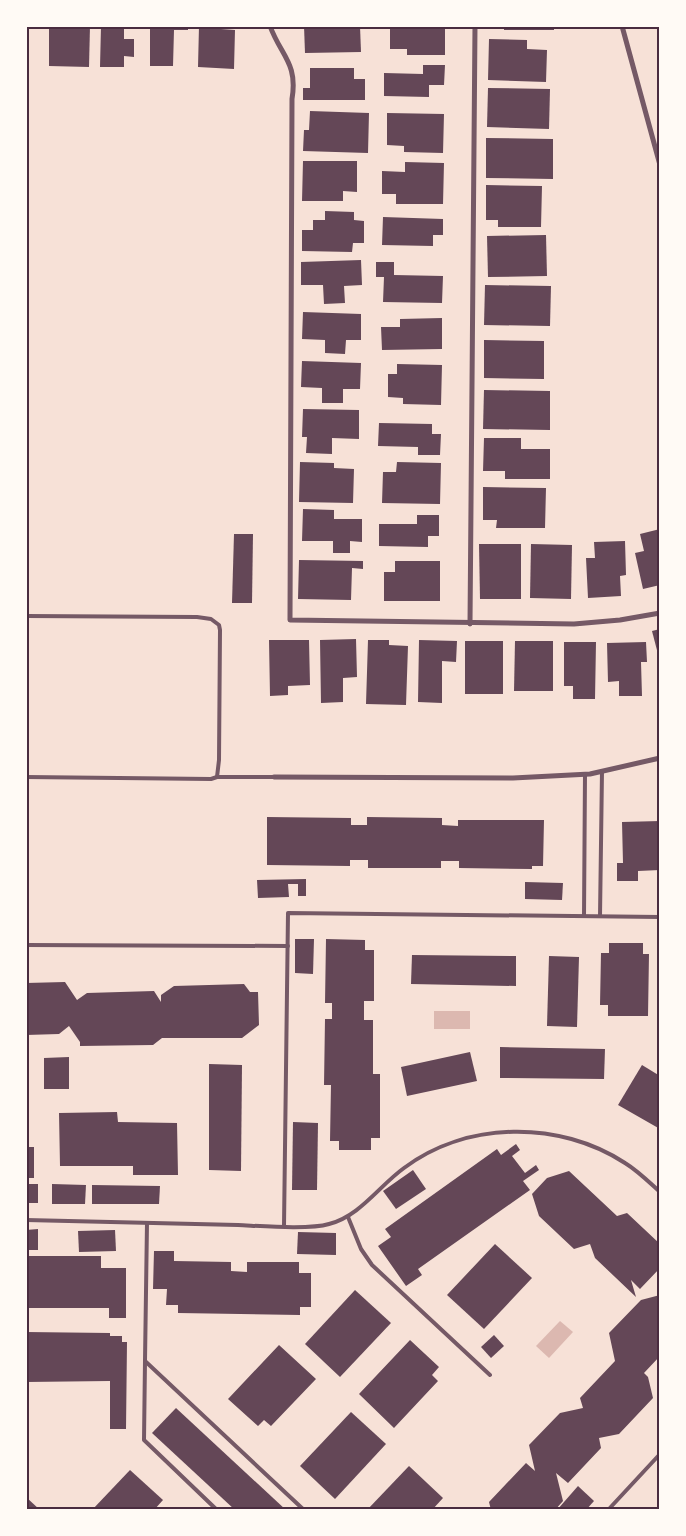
<svg xmlns="http://www.w3.org/2000/svg" width="686" height="1536" viewBox="0 0 686 1536" font-family="Karla,sans-serif">
<style>
.water{fill:#dcb8b0}
.building{fill:#644757}
.lines{fill:none;stroke-linecap:round;stroke-linejoin:round}
.service{stroke:#755966;stroke-width:4}
.minor{stroke:#755966;stroke-width:5}
.neatline{fill:none;stroke:#4a2c40;stroke-width:2}
</style>
<rect width="100%" height="100%" fill="#f7e1d7"/>
<g class="water">
<rect x="434" y="1011" width="36" height="18"/>
<polygon points="560,1321 573,1332 549,1358 536,1346"/>
</g>
<g class="building">
<polygon points="49,26 90,26 89,67 49,66"/>
<polygon points="101,26 124,26 124,39 134,39 134,57 124,56 124,67 100,67"/>
<polygon points="150,26 188,26 188,30 174,30 173,66 150,66"/>
<polygon points="199,26 221,26 221,29 235,30 234,69 198,67"/>
<polygon points="304,26 360,26 361,52 305,53"/>
<polygon points="390,26 445,26 445,55 407,55 407,49 390,49"/>
<rect x="504" y="26" width="50" height="4"/>
<polygon points="489,39 527,40 527,49 547,50 546,82 488,80"/>
<polygon points="423,65 445,65 444,85 429,85 429,97 384,96 384,73 423,74"/>
<polygon points="310,68 354,68 354,79 365,79 365,100 303,100 303,88 310,88"/>
<polygon points="488,88 550,89 549,129 487,127"/>
<polygon points="310,111 369,113 368,153 303,151 304,130 309,130"/>
<polygon points="387,113 444,114 443,153 404,152 404,146 387,145"/>
<polygon points="486,138 553,139 553,179 486,178"/>
<polygon points="303,161 357,161 357,192 343,191 343,201 302,201"/>
<polygon points="405,162 444,163 443,204 396,204 396,194 382,194 382,171 405,172"/>
<polygon points="486,185 542,186 541,227 498,227 498,220 486,220"/>
<polygon points="325,211 354,212 354,220 364,221 364,243 353,243 352,252 302,251 302,230 313,230 313,220 325,220"/>
<polygon points="383,217 443,219 443,235 433,235 433,246 382,245"/>
<polygon points="546,235 547,276 488,277 487,236"/>
<polygon points="361,260 362,285 344,286 345,303 324,304 323,285 301,285 301,262"/>
<polygon points="376,262 394,262 394,275 443,276 442,303 383,302 384,277 376,277"/>
<polygon points="485,285 551,286 550,326 484,325"/>
<polygon points="303,312 361,314 361,340 346,340 345,354 325,353 325,340 302,339"/>
<polygon points="442,318 442,349 382,350 381,327 400,327 400,319"/>
<polygon points="484,340 544,341 544,379 484,378"/>
<polygon points="302,361 361,363 360,389 343,389 343,403 322,403 322,388 301,387"/>
<polygon points="397,364 442,365 441,405 403,404 403,398 388,397 388,374 397,374"/>
<polygon points="484,390 550,391 550,430 483,429"/>
<polygon points="303,409 359,410 359,439 332,438 332,454 306,453 307,437 302,437"/>
<polygon points="379,423 432,424 432,434 441,434 440,455 418,455 418,447 378,446"/>
<polygon points="484,438 521,438 521,449 550,449 550,479 505,479 505,471 483,471"/>
<polygon points="300,462 334,463 334,468 354,469 353,503 299,502"/>
<polygon points="397,462 441,463 440,504 382,503 383,472 396,472"/>
<polygon points="483,487 546,488 545,528 496,528 497,520 483,520"/>
<polygon points="303,509 334,510 334,519 362,519 362,542 350,541 350,553 333,553 333,541 302,541"/>
<polygon points="417,515 439,515 439,536 428,536 428,547 379,546 379,524 417,524"/>
<polygon points="660,529 660,585 643,589 635,553 644,551 640,534"/>
<polygon points="234,534 253,534 252,603 232,603"/>
<polygon points="625,541 626,575 620,576 621,596 588,598 586,558 595,558 594,542"/>
<polygon points="479,544 521,544 521,599 480,599"/>
<polygon points="531,544 572,545 571,599 530,598"/>
<polygon points="299,560 363,561 363,569 352,568 351,600 298,599"/>
<polygon points="395,561 440,561 440,601 384,601 384,572 395,572"/>
<polygon points="660,629 660,658 659,658 652,631"/>
<polygon points="356,639 357,677 343,678 343,702 321,703 320,640"/>
<polygon points="269,640 309,640 310,685 288,686 288,695 270,696"/>
<polygon points="368,640 389,640 389,645 408,646 406,705 366,704"/>
<polygon points="419,640 457,641 456,662 442,661 442,703 418,702"/>
<rect x="465" y="641" width="38" height="53"/>
<polygon points="515,641 553,641 553,691 514,691"/>
<polygon points="564,642 596,642 595,699 573,699 573,686 564,686"/>
<polygon points="646,642 647,662 641,662 642,696 619,696 619,681 608,682 607,643"/>
<polygon points="267,817 351,818 351,825 367,825 367,817 442,818 442,825 458,826 458,820 544,820 543,866 532,866 532,869 459,868 459,861 441,861 441,868 368,868 368,860 350,860 350,866 267,865"/>
<polygon points="660,821 660,870 638,871 638,881 617,881 617,863 623,863 622,822"/>
<polygon points="306,879 306,896 298,896 298,884 288,884 289,897 258,898 257,880"/>
<polygon points="525,882 563,883 562,900 525,899"/>
<polygon points="295,939 314,939 313,974 295,973"/>
<polygon points="326,939 365,940 365,950 374,950 374,1001 364,1001 364,1020 373,1020 373,1074 380,1074 380,1138 371,1138 371,1150 339,1150 339,1141 330,1141 331,1085 324,1085 325,1019 332,1019 332,1003 325,1003"/>
<polygon points="609,943 643,943 643,954 649,954 648,1016 608,1016 608,1005 600,1005 601,953 609,953"/>
<polygon points="412,955 516,956 516,986 411,984"/>
<polygon points="549,956 579,957 577,1027 547,1026"/>
<polygon points="65,982 77,1000 87,993 154,991 161,1002 161,995 174,986 244,984 250,992 258,992 259,1025 242,1038 162,1038 153,1045 80,1046 80,1042 69,1026 59,1034 26,1035 26,983"/>
<polygon points="500,1047 605,1049 604,1079 500,1078"/>
<polygon points="470,1052 477,1081 407,1096 401,1067"/>
<polygon points="69,1057 69,1089 44,1089 44,1058"/>
<polygon points="209,1064 242,1065 241,1171 209,1170"/>
<polygon points="642,1065 660,1076 660,1129 618,1105"/>
<polygon points="117,1112 118,1122 177,1123 178,1175 133,1175 133,1166 60,1166 59,1113"/>
<polygon points="293,1122 318,1123 317,1190 292,1190"/>
<polygon points="516,1144 520,1150 512,1156 525,1173 536,1165 539,1170 523,1181 530,1190 418,1269 422,1275 406,1286 378,1246 391,1237 385,1229 497,1149 501,1155"/>
<rect x="26" y="1147" width="8" height="31"/>
<polygon points="413,1170 426,1189 396,1209 383,1191"/>
<polygon points="569,1171 617,1216 627,1213 660,1244 660,1268 640,1289 631,1280 636,1297 595,1258 590,1244 574,1249 539,1216 532,1194 547,1178"/>
<rect x="26" y="1184" width="12" height="19"/>
<polygon points="52,1184 86,1185 85,1204 52,1204"/>
<polygon points="92,1185 160,1186 159,1204 92,1204"/>
<polygon points="38,1229 38,1250 26,1250 26,1230"/>
<polygon points="115,1230 116,1251 79,1252 78,1231"/>
<polygon points="298,1232 336,1233 336,1255 297,1254"/>
<polygon points="495,1244 532,1278 484,1329 447,1295"/>
<polygon points="154,1251 174,1251 174,1261 231,1262 231,1271 247,1272 247,1262 299,1262 299,1273 311,1273 311,1307 300,1307 300,1315 178,1313 178,1305 166,1305 167,1289 153,1289"/>
<polygon points="26,1256 101,1256 101,1268 126,1268 126,1318 109,1318 109,1308 26,1308"/>
<polygon points="355,1290 391,1323 340,1377 305,1344"/>
<polygon points="660,1295 660,1356 644,1373 648,1377 653,1398 619,1434 599,1438 601,1448 568,1483 556,1473 563,1501 555,1510 491,1510 489,1502 526,1463 535,1471 529,1445 560,1413 583,1408 580,1398 615,1361 609,1333 641,1300"/>
<polygon points="26,1332 110,1333 110,1336 122,1336 122,1342 127,1342 126,1429 110,1429 110,1381 26,1382"/>
<polygon points="494,1335 504,1346 491,1358 481,1347"/>
<polygon points="410,1340 439,1367 432,1375 438,1381 394,1428 359,1394"/>
<polygon points="279,1345 316,1379 271,1426 264,1420 258,1426 228,1399"/>
<polygon points="176,1408 286,1510 235,1510 152,1433"/>
<polygon points="351,1412 386,1444 335,1499 300,1466"/>
<polygon points="409,1466 443,1498 432,1510 367,1510"/>
<polygon points="130,1470 163,1500 154,1510 92,1510"/>
<polygon points="578,1486 594,1501 586,1510 557,1510"/>
<polygon points="26,1497 40,1510 26,1510"/>
</g>
<g class="lines">
<g class="service">
<polyline points="26,616 197,617 211,619 219,625 220,630 219,760 217,777 211,779 26,777"/>
<polyline points="217,777 274,777"/>
<polyline points="584,916 585,774"/>
<polyline points="600,916 602,771"/>
<polyline points="26,945 288,946"/>
<polyline points="348,1217 361,1249 372,1265 490,1375"/>
<path d="M26 1220C97 1222 168 1224 238 1225 261 1226 309 1230 329 1224 360 1216 379 1186 404 1168 467 1121 559 1120 625 1163 638 1171 649 1182 660 1192"/>
<polyline points="147,1223 145,1361 304,1510"/>
<polyline points="284,1226 288,913 660,917"/>
<polyline points="145,1361 144,1440 217,1510"/>
<polyline points="608,1510 660,1454"/>
</g>
<g class="minor">
<path d="M270 26C281 56 298 63 292 99L290 620 574 624 620 620 660 613"/>
<polyline points="622,26 660,165"/>
<polyline points="470,624 475,26"/>
<polyline points="274,777 513,778 590,774 660,758"/>
</g>
</g>
<rect width="686" height="1536" fill="none" stroke="#fffaf5" stroke-width="55"/>
<rect x="28" y="28" width="630" height="1480" class="neatline"/>
</svg>
